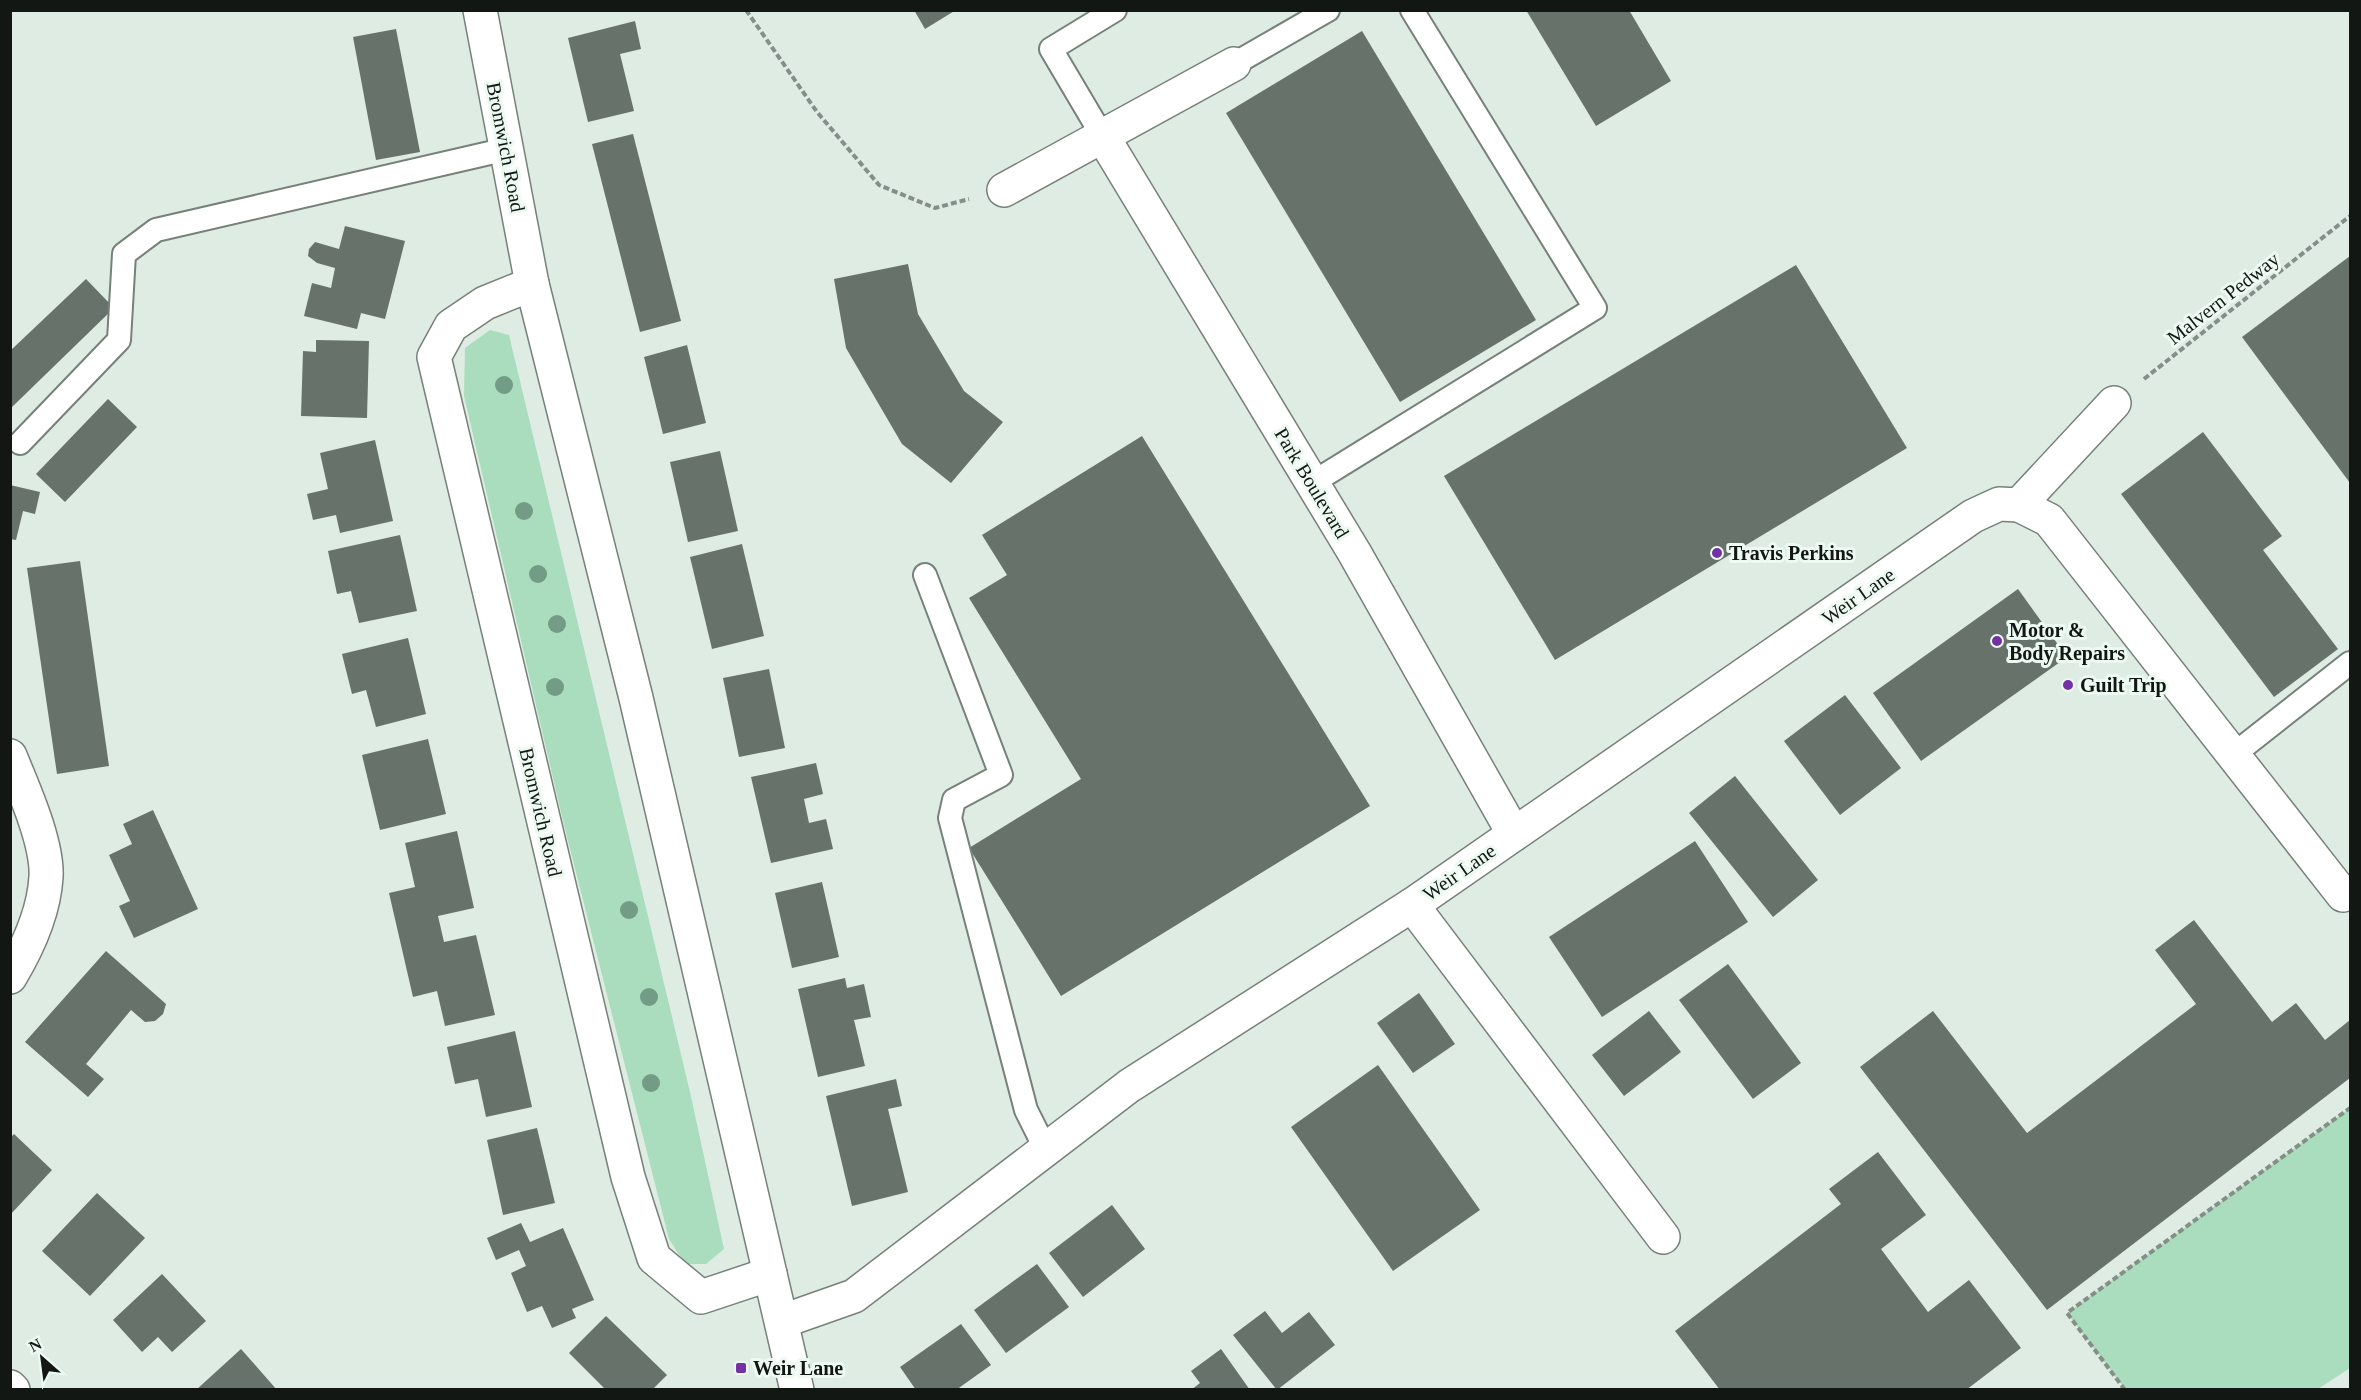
<svg xmlns="http://www.w3.org/2000/svg" width="2361" height="1400" viewBox="0 0 2361 1400" font-family="Georgia,serif">
<style>
.green{fill:#aaddbd}
.building{fill:#66726a}
.lines{fill:none;stroke-linecap:round;stroke-linejoin:round}
.lane-casing{stroke:#758179;stroke-width:26}
.street-casing{stroke:#758179;stroke-width:36}
.secondary-casing{stroke:#758179;stroke-width:36}
.primary-casing{stroke:#758179;stroke-width:36}
.path{stroke:#858e88;stroke-width:4;stroke-dasharray:6 3;stroke-linecap:butt}
.lane{stroke:#fff;stroke-width:22}
.street{stroke:#fff;stroke-width:33}
.secondary{stroke:#fff;stroke-width:33}
.primary{stroke:#fff;stroke-width:33}
.tree{fill:#729c86}
.poi-dot{fill:#7431a5;stroke:#ecfaf1;stroke-width:2}
.labels{text-anchor:middle;stroke-width:6;stroke-linejoin:round;paint-order:stroke}
.street-label{font-size:20px;fill:#121714;stroke:#ecfaf1}
.poi-label{font-size:20px;font-weight:bold;fill:#121714;stroke:#ecfaf1;text-anchor:start}
</style>
<rect width="100%" height="100%" fill="#dfece3"/>
<g class="green">
<polygon points="490,330 509,335 690,1092 724,1249 706,1264 685,1264 669,1239 564,825 464,396 465,348"/>
<polygon points="2350,1108 2350,1368 2318,1389 2125,1389 2067,1313"/>
</g>
<g class="building">
<polygon points="914,10 956,10 925,29"/>
<polygon points="1526,10 1629,10 1671,81 1596,126"/>
<polygon points="635,21 641,49 620,54 634,111 588,122 568,38"/>
<polygon points="396,29 420,152 376,160 353,37"/>
<polygon points="1362,31 1536,320 1400,402 1226,113"/>
<polygon points="633,134 681,321 640,332 592,144"/>
<polygon points="345,226 405,241 385,319 361,313 357,329 304,316 312,283 331,288 335,268 317,263 308,256 309,249 315,242 339,249"/>
<polygon points="2350,256 2350,483 2242,337"/>
<polygon points="908,264 918,314 964,391 1003,422 951,483 902,444 846,348 834,279"/>
<polygon points="1796,265 1907,448 1555,660 1444,476"/>
<polygon points="86,279 114,308 10,409 10,351"/>
<polygon points="316,340 369,341 367,418 301,416 303,351 316,352"/>
<polygon points="687,345 706,423 663,434 644,357"/>
<polygon points="108,399 137,427 65,502 36,474"/>
<polygon points="2203,432 2282,536 2263,550 2338,649 2274,697 2121,494"/>
<polygon points="1142,436 1370,806 1061,996 969,848 1081,779 969,598 1007,575 982,535"/>
<polygon points="375,440 393,521 340,533 336,515 313,520 307,494 328,489 320,453"/>
<polygon points="720,451 738,531 688,542 670,462"/>
<polygon points="10,485 40,492 35,514 23,511 16,540 10,539"/>
<polygon points="400,535 417,611 359,623 351,591 337,594 328,551"/>
<polygon points="742,544 764,636 712,649 690,557"/>
<polygon points="80,561 109,766 57,774 27,568"/>
<polygon points="2018,589 2067,657 1921,761 1873,693"/>
<polygon points="408,638 426,714 376,727 366,690 352,694 342,654"/>
<polygon points="769,669 785,748 739,757 723,678"/>
<polygon points="1845,695 1901,768 1840,815 1784,741"/>
<polygon points="428,739 446,814 380,830 362,755"/>
<polygon points="816,763 823,794 804,799 809,823 826,819 833,849 771,863 751,777"/>
<polygon points="1735,776 1818,880 1773,917 1689,813"/>
<polygon points="153,810 198,909 134,938 119,906 130,901 109,855 132,844 123,824"/>
<polygon points="457,831 474,908 438,916 444,942 476,935 495,1015 445,1026 437,991 413,997 389,893 415,887 405,843"/>
<polygon points="1695,841 1748,922 1602,1017 1549,937"/>
<polygon points="822,882 839,957 792,968 775,893"/>
<polygon points="2194,920 2272,1022 2296,1003 2325,1040 2350,1020 2350,1078 2047,1310 1860,1067 1933,1011 2027,1133 2196,1004 2155,950"/>
<polygon points="106,951 166,1004 163,1014 155,1021 145,1022 131,1010 86,1064 104,1079 88,1097 25,1042"/>
<polygon points="1728,964 1801,1063 1753,1099 1679,1000"/>
<polygon points="845,978 847,988 864,984 871,1017 854,1020 865,1066 818,1077 798,989"/>
<polygon points="1419,993 1455,1044 1413,1073 1377,1023"/>
<polygon points="1649,1011 1681,1052 1624,1096 1592,1055"/>
<polygon points="515,1031 532,1107 486,1117 478,1079 455,1084 447,1047"/>
<polygon points="1378,1065 1480,1210 1393,1271 1291,1127"/>
<polygon points="896,1079 902,1106 888,1109 908,1192 852,1206 826,1096"/>
<polygon points="537,1128 555,1203 503,1215 487,1140"/>
<polygon points="14,1134 52,1170 10,1215 10,1138"/>
<polygon points="1878,1152 1926,1215 1881,1249 1928,1312 1969,1280 2021,1348 1966,1390 1720,1390 1675,1331 1841,1204 1829,1189"/>
<polygon points="97,1193 145,1238 90,1296 42,1251"/>
<polygon points="1112,1205 1145,1249 1083,1297 1049,1253"/>
<polygon points="521,1223 530,1242 563,1228 594,1300 572,1309 576,1318 552,1328 542,1306 527,1312 511,1273 526,1266 519,1250 496,1260 487,1238"/>
<polygon points="1037,1264 1069,1307 1006,1353 974,1310"/>
<polygon points="162,1274 206,1321 172,1352 158,1337 142,1352 113,1320"/>
<polygon points="1265,1311 1282,1333 1309,1312 1335,1345 1277,1390 1233,1335"/>
<polygon points="606,1316 667,1375 652,1390 606,1390 569,1353"/>
<polygon points="961,1324 991,1365 956,1390 916,1390 900,1367"/>
<polygon points="241,1349 277,1390 196,1390"/>
<polygon points="1221,1349 1250,1390 1191,1390 1200,1383 1191,1371"/>
</g>
<g class="lines">
<g class="lane-casing">
<g id="lane">
<polyline points="1234,64 1328,10"/>
<polyline points="1103,137 1051,49 1115,10"/>
<polyline points="20,443 119,340 124,254 156,230 507,149"/>
<polyline points="1312,483 1595,308 1412,10"/>
<polyline points="925,575 1001,775 954,800 950,818 1026,1110 1046,1150"/>
<polyline points="2233,755 2350,663"/>
</g>
</g>
<g class="street-casing">
<g id="street">
<polyline points="1103,137 1354,552 1514,834"/>
<polyline points="1004,190 1234,64"/>
<polyline points="532,284 485,303 451,326 434,357 628,1177 654,1258 701,1297 770,1274"/>
<polyline points="2019,505 2049,520 2343,895"/>
<path d="M10 756C23 788 48 843 46 877 44 912 28 947 10 977"/>
<polyline points="1412,905 1663,1237"/>
<polyline points="783,1321 854,1296 1129,1086 1412,905 1973,516 1999,504 2019,505 2114,403"/>
</g>
</g>
<g class="secondary-casing">
<polyline id="secondary" points="10,1387 13,1390"/>
</g>
<g class="primary-casing">
<polyline id="primary" points="480,10 532,284 636,698 797,1390"/>
</g>
<g class="path">
<polyline points="746,10 817,112 879,185 935,208 969,199"/>
<polyline points="2144,379 2350,216"/>
<polyline points="2125,1390 2067,1313 2350,1108"/>
</g>
<use href="#lane" class="lane"/>
<use href="#street" class="street"/>
<use href="#secondary" class="secondary"/>
<use href="#primary" class="primary"/>
</g>
<g class="tree">
<circle cx="504" cy="385" r="9"/>
<circle cx="524" cy="511" r="9"/>
<circle cx="538" cy="574" r="9"/>
<circle cx="557" cy="624" r="9"/>
<circle cx="555" cy="687" r="9"/>
<circle cx="629" cy="910" r="9"/>
<circle cx="649" cy="997" r="9"/>
<circle cx="651" cy="1083" r="9"/>
</g>
<g class="poi-dot">
<circle cx="1717" cy="553" r="6"/>
<circle cx="1997" cy="641" r="6"/>
<circle cx="2068" cy="685" r="6"/>
<rect x="735" y="1362" width="12" height="12" rx="3"/>
</g>
<g class="labels">
<g class="street-label">
<text transform="translate(506 147) rotate(79)" y="7">Bromwich Road</text>
<text transform="translate(2223 298) rotate(-38)" y="7">Malvern Pedway</text>
<text transform="translate(1312 483) rotate(59)" y="7">Park Boulevard</text>
<text transform="translate(1858 596) rotate(-35)" y="7">Weir Lane</text>
<text transform="translate(541 812) rotate(77)" y="7">Bromwich Road</text>
<text transform="translate(1459 872) rotate(-35)" y="7">Weir Lane</text>
</g>
<g class="poi-label">
<text x="1729" y="560">Travis Perkins</text>
<text x="2009" y="637">Motor &amp;<tspan x="2009" dy="23">Body Repairs</tspan></text>
<text x="2080" y="692">Guilt Trip</text>
<text x="753" y="1375">Weir Lane</text>
</g>
</g>
<rect width="2361" height="1400" fill="none" stroke="#121714" stroke-width="24"/>
<g transform="translate(42 1358) rotate(332)" stroke="#ecfaf1" stroke-width="4.5" paint-order="stroke">
<path d="M0-4.5L10 22L0 15L-10 22Z" fill="#121714"/>
<text y="-9" font-size="16" font-weight="bold" text-anchor="middle" fill="#121714">N</text>
</g>
</svg>
